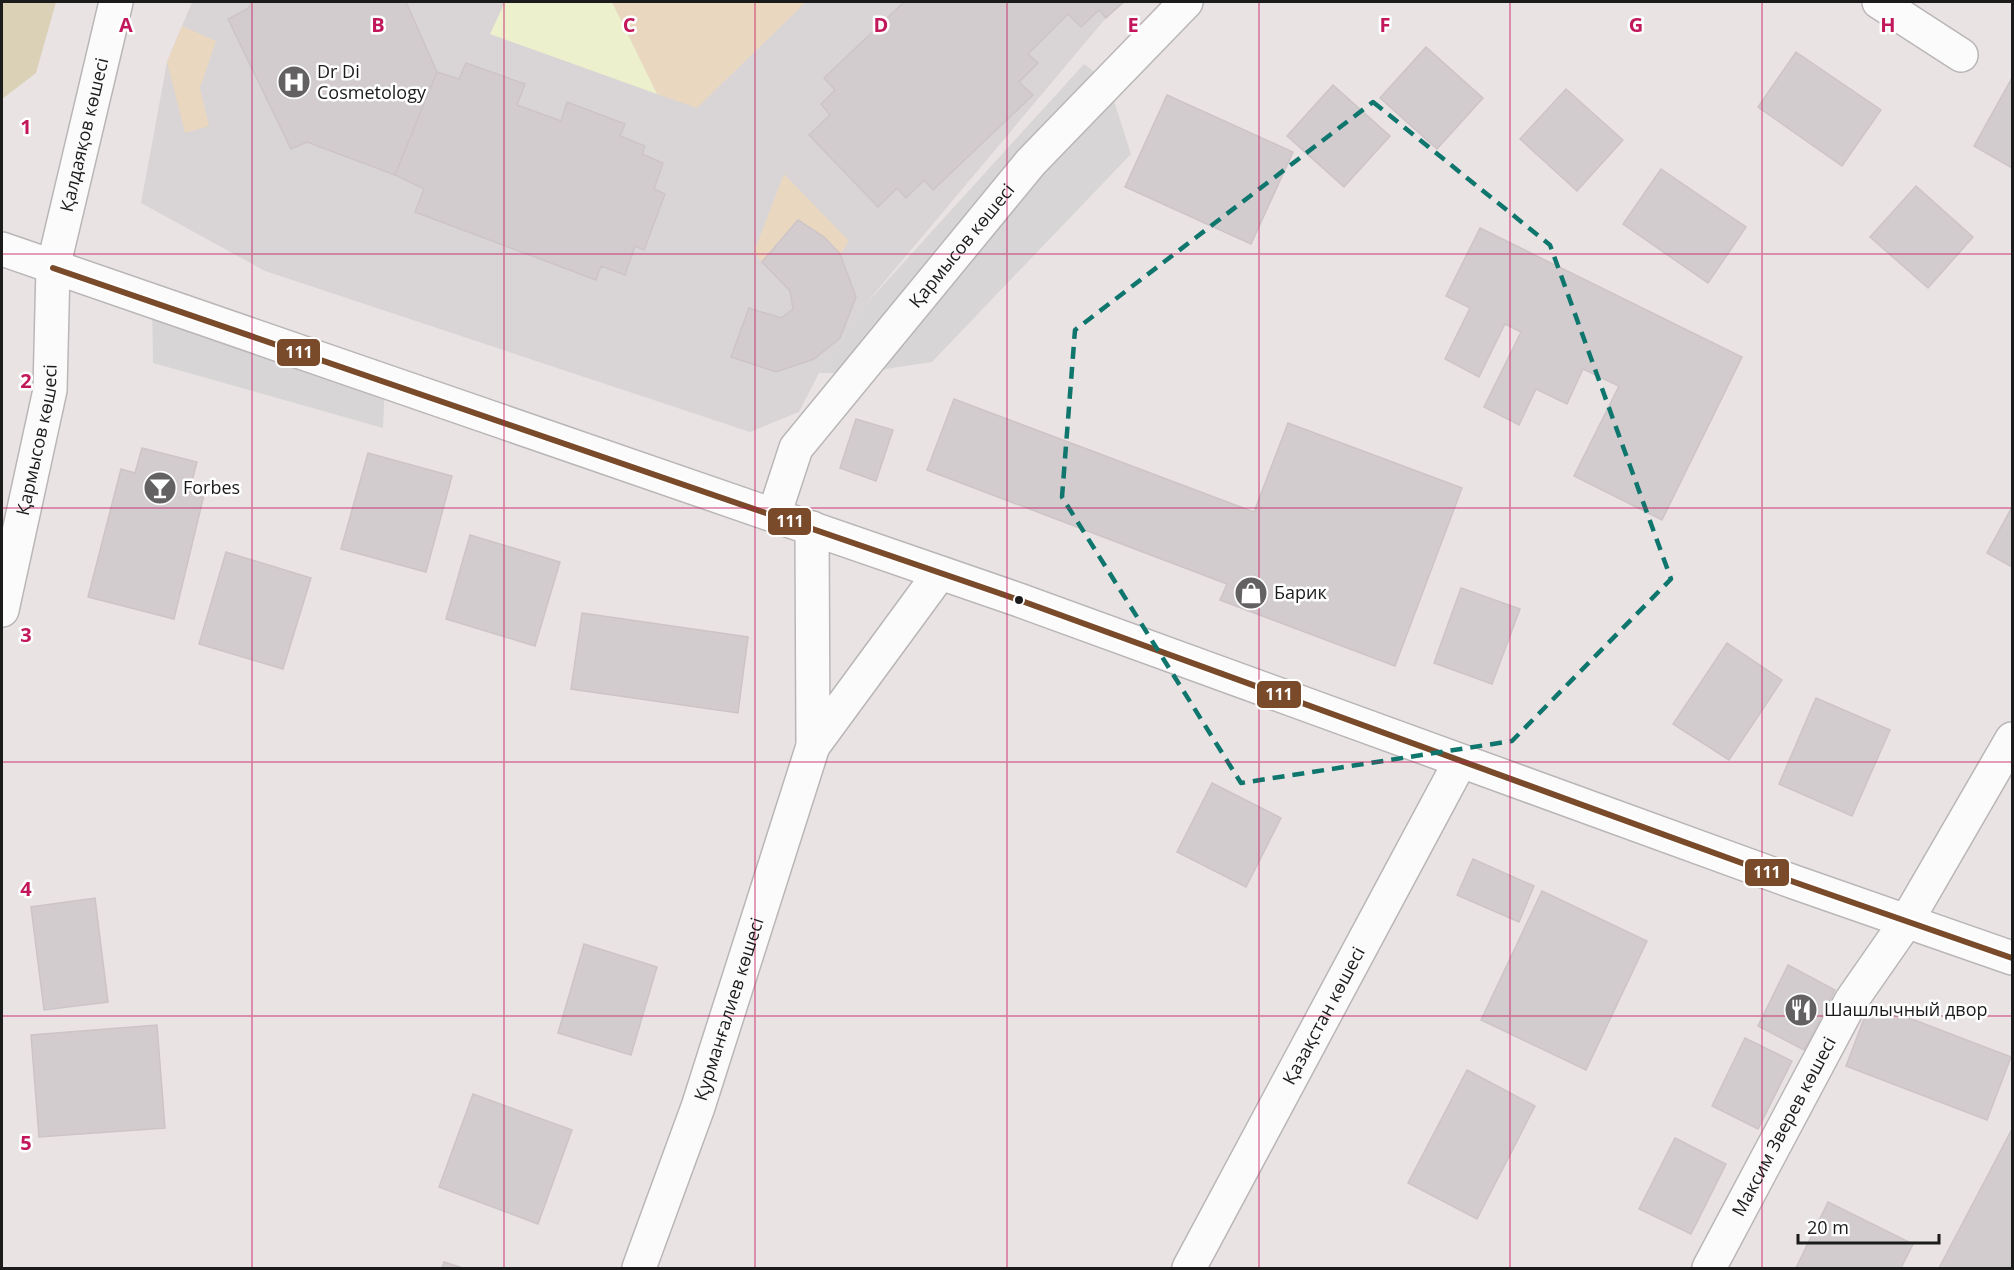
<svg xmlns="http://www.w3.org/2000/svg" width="2014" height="1270" viewBox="0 0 2014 1270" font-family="'Open Sans',sans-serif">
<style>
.residential{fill:#d9d5d6}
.grass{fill:#ead7c0}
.forest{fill:#dbd1b7}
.park{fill:#edf0cc}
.parking{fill:#d8d5d6}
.building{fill:#d3cccf;stroke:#cdc4c7;stroke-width:1.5}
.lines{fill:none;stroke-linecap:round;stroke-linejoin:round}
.minor-casing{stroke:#bab6b7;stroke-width:36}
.minor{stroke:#fcfbfb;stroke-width:33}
.bus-1-casing{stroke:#fff;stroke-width:10}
.bus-1{stroke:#7a4b2a;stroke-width:6}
.marked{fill:none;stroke:#0f766e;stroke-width:4.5;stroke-dasharray:12 8;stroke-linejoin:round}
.grid{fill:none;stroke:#c2185b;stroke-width:1.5;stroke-opacity:0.55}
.bus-dot{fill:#1b1b1b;stroke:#fff;stroke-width:2}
.labels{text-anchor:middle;stroke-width:5;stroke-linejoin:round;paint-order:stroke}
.poi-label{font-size:18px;fill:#1b1b1b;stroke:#fff;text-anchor:start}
.street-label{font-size:18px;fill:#1b1b1b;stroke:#fff}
.grid-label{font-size:20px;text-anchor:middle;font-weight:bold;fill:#c2185b;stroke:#fff;stroke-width:5;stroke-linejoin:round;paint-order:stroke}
.line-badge{stroke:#fff;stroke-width:2}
.badge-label{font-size:16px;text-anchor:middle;font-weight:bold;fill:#fff}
</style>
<rect width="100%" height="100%" fill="#eae3e4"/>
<polygon class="residential" points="192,2 1126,2 1106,18 864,306 819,373 799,412 750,432 265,271 141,203 167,62"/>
<g class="grass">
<polygon points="612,2 806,2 697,108 657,94"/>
<polygon points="182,26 216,41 200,88 209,126 185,133 167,62"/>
<polygon points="784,174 849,241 840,254 824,237 798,220 762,262 754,252"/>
</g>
<polygon class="forest" points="2,2 56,2 36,73 2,99"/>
<polygon class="park" points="505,2 612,2 657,94 490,34"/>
<g class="parking">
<polygon points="1084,64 1108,82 1131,154 932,362 859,373 819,373 864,306"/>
<polygon points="152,300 385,381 383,428 153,363"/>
</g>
<g class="building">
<polygon points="251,2 406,2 437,72 395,175 307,142 291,149 228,19 249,8"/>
<polygon points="904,2 1123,2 1106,18 1099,10 1081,27 1068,14 1028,54 1038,63 1019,82 1033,95 933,190 924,180 906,198 897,188 878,207 809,135 830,115 821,104 835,90 824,78"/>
<polygon points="1426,47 1483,98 1437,149 1380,98"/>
<polygon points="1796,52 1881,110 1842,166 1758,107"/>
<polygon points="466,63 525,84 517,105 561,121 567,102 625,124 620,136 645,146 642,154 663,163 654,189 665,194 644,250 635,246 625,275 601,266 596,280 415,212 424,189 395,175 437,72 459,79"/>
<polygon points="2012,78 2012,168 1974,146"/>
<polygon points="1333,85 1390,136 1344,187 1287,136"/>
<polygon points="1566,89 1623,140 1577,191 1520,139"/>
<polygon points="1167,95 1293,152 1251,244 1125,187"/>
<polygon points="1661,169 1746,227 1708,283 1623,224"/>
<polygon points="1916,186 1973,237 1928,288 1870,237"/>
<polygon points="798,220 824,237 840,254 856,297 840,338 814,359 776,372 731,357 749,308 781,318 793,309 790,291 762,262"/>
<polygon points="1480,228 1742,357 1662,520 1574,476 1619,386 1583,369 1567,404 1536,389 1519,425 1484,407 1521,332 1505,324 1479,377 1445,359 1470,308 1446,296"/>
<polygon points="954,399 1254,512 1288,423 1462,488 1395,666 1220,600 1227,584 927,470"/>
<polygon points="856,419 893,430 876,481 840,468"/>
<polygon points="142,448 197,462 189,492 204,495 174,619 88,597 121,469 135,473"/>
<polygon points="368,453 452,476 426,572 341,549"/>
<polygon points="2012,507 2012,567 1987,553"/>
<polygon points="470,535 560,562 535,646 446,619"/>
<polygon points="226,552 311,578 283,669 199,644"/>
<polygon points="1461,588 1520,609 1492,684 1434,663"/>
<polygon points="582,613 748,637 738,713 571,689"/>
<polygon points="1727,643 1782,680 1729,760 1673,724"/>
<polygon points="1816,698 1890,730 1852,816 1779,784"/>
<polygon points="1212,783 1281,818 1246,887 1177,852"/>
<polygon points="1473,859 1534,886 1519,922 1457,895"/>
<polygon points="1542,891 1647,941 1586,1070 1481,1020"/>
<polygon points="95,898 108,1002 44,1010 31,907"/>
<polygon points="584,944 657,967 631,1055 558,1033"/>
<polygon points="1788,965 1835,990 1804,1050 1758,1026"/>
<polygon points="1870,1003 2011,1057 1987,1120 1846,1066"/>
<polygon points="157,1025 165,1128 39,1137 31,1035"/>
<polygon points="1745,1038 1792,1061 1758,1129 1712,1106"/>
<polygon points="1467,1070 1535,1106 1477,1219 1408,1183"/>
<polygon points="473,1094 572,1130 538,1224 439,1187"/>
<polygon points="2012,1129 2012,1268 1939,1268"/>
<polygon points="1675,1138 1726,1164 1691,1234 1639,1209"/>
<polygon points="1828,1202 1913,1244 1901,1268 1796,1268"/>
<polygon points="444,1262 463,1268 442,1268"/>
</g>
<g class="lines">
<g class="minor-casing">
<g id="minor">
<polyline points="1879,2 1961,55"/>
<polyline points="2,249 1019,600 1794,882 2012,958"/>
<path id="s1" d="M774 515 796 448 1031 162 1186 2"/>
<polyline points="812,528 813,746 940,573"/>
<path id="s2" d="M2 610 50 390 53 268 116 2"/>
<path id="s3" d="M639 1268 698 1107 813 746"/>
<path id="s4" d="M1189 1268 1460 762"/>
<path id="s5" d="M1709 1268 1851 1001 1906 922 2012 739"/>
</g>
</g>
<use href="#minor" class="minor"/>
<g class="bus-1-casing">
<polyline id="bus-1" points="53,268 1019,600 1794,882 2012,958"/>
</g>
<use href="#bus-1" class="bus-1"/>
</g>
<path class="marked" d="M1373 102 1550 245 1671 579 1512 741 1241 783 1062 497 1075 330Z"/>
<path class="grid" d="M252 2V1268M504 2V1268M755 2V1268M1007 2V1268M1259 2V1268M1510 2V1268M1762 2V1268M2 254H2012M2 508H2012M2 762H2012M2 1016H2012"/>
<defs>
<g id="hospital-disc" transform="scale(1.725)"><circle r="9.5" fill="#636161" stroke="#fff"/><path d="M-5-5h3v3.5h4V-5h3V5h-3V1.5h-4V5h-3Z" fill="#fff"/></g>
<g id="bar-disc" transform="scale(1.725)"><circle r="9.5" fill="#636161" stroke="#fff"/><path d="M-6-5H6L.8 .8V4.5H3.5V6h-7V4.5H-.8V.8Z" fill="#fff"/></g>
<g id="shop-disc" transform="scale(1.725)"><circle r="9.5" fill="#636161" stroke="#fff"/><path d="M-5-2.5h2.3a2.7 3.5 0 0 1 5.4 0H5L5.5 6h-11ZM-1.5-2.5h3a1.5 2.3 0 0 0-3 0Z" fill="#fff"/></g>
<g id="restaurant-disc" transform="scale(1.725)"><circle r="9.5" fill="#636161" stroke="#fff"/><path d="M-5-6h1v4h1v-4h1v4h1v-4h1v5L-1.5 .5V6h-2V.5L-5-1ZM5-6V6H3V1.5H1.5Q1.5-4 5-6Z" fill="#fff"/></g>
</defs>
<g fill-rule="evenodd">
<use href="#hospital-disc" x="294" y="82"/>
<use href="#bar-disc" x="160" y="488"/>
<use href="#shop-disc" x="1251" y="593"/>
<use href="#restaurant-disc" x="1801" y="1010"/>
</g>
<circle class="bus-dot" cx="1019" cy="600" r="5"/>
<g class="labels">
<g class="poi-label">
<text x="317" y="78">Dr Di<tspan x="317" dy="21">Cosmetology</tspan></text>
<text x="183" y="494">Forbes</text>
<text x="1274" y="599">Барик</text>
<text x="1824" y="1016">Шашлычный двор</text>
</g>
<g class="street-label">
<text dy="6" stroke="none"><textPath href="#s2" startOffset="484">Қалдаяқов көшесі</textPath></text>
<text dy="6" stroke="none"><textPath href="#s1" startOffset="332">Қармысов көшесі</textPath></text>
<text dy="6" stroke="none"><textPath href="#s2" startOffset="174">Қармысов көшесі</textPath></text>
<text dy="6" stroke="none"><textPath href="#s3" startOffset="274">Қурманғалиев көшесі</textPath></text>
<text dy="6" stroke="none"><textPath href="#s4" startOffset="286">Қазақстан көшесі</textPath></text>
<text dy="6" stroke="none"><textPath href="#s5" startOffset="160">Максим Зверев көшесі</textPath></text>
</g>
</g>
<g class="grid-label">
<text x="126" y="32">A</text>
<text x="378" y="32">B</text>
<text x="629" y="32">C</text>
<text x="881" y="32">D</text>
<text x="1133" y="32">E</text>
<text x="1385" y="32">F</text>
<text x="1636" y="32">G</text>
<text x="1888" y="32">H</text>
<text x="26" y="134">1</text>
<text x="26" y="388">2</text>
<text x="26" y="642">3</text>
<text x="26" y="896">4</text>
<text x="26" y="1150">5</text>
</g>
<g class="line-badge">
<rect x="276" y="338" width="45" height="29" rx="6" fill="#7a4b2a"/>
<rect x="767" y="507" width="45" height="29" rx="6" fill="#7a4b2a"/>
<rect x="1256" y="680" width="46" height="29" rx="6" fill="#7a4b2a"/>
<rect x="1744" y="858" width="46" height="29" rx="6" fill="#7a4b2a"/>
</g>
<g class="badge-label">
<text x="299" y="358">111</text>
<text x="790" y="527">111</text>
<text x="1279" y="700">111</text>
<text x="1767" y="878">111</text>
</g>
<rect width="2014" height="1270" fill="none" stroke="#1b1b1b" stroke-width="6"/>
<path d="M1798 1234v9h141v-9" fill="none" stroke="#1b1b1b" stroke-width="3"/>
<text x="1807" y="1234" font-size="18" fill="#1b1b1b" stroke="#ffffff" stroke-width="4.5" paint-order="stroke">20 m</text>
</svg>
